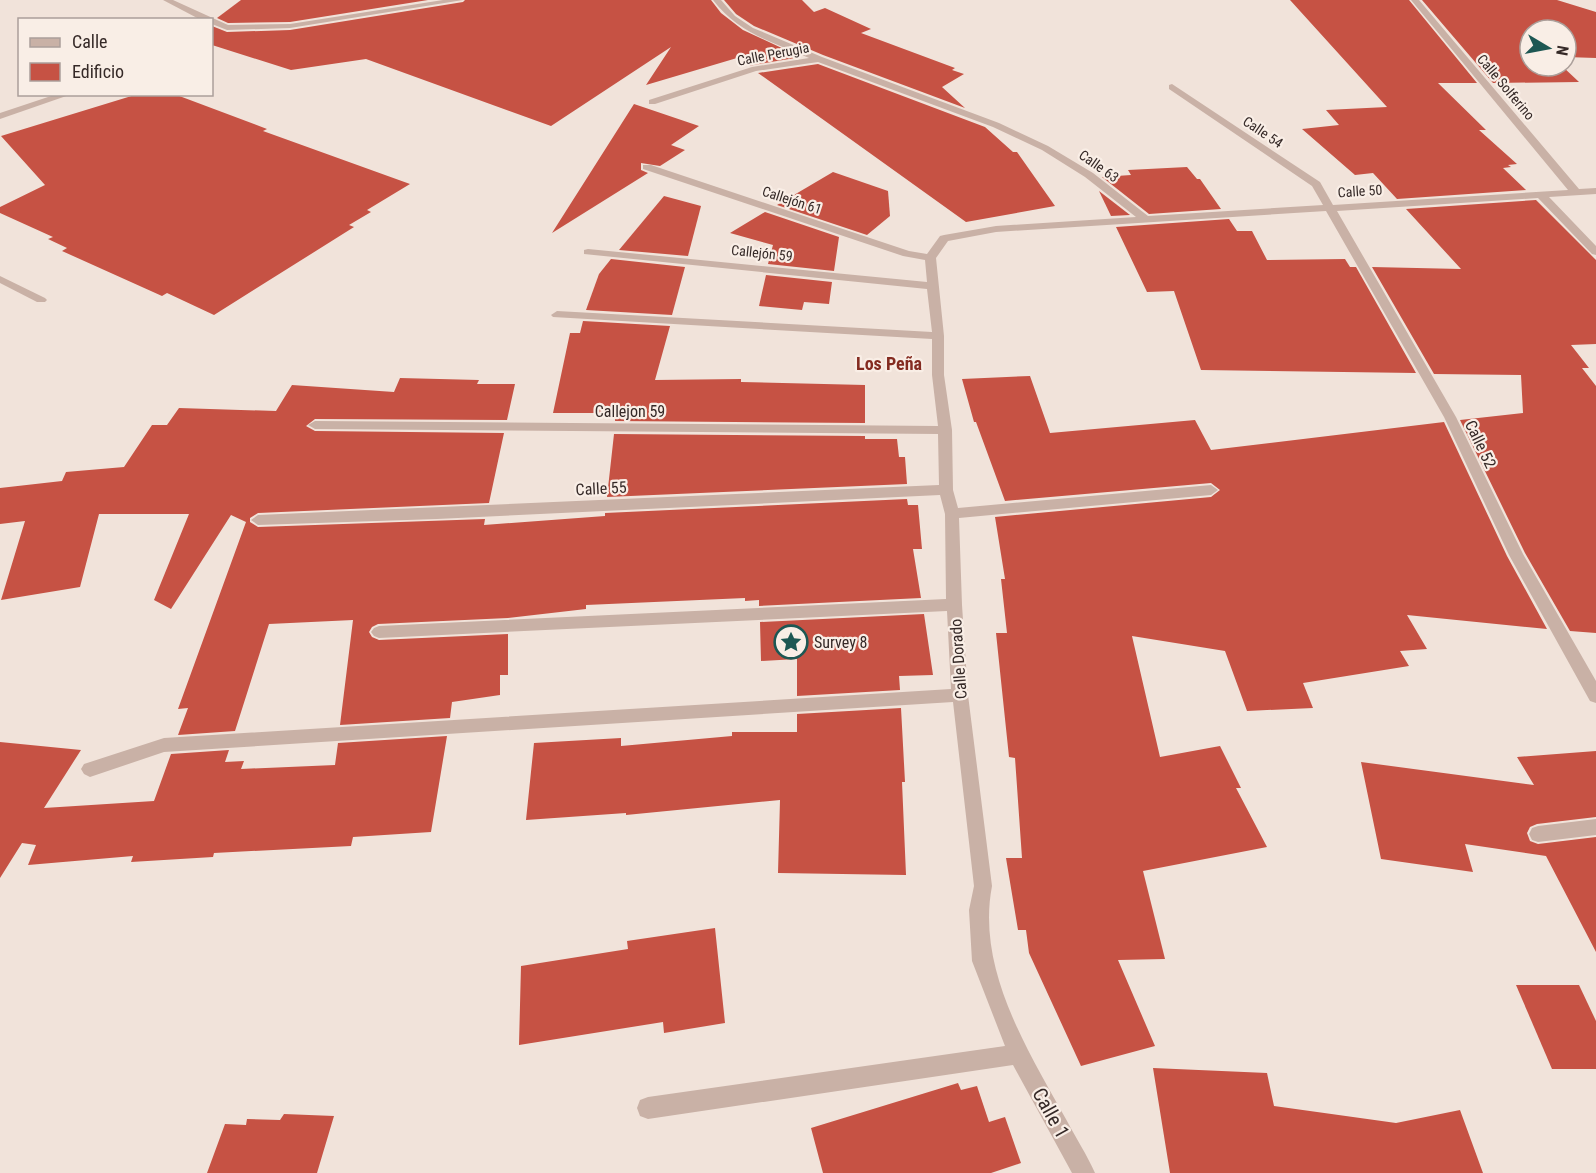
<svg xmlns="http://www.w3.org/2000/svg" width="1596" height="1173" viewBox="0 0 1596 1173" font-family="'Roboto Condensed',sans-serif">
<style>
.building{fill:#c65244}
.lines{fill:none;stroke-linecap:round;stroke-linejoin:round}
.minor{fill:#c9b1a6;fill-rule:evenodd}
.labels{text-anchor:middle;stroke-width:4.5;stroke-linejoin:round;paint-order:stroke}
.far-street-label{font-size:14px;fill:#352927;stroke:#f9eee6}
.street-label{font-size:16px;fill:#352927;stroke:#f9eee6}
.poi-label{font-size:16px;fill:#352927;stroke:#f9eee6;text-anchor:start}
.neighbourhood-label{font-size:18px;font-weight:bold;fill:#842b20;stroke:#f9eee6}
.near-street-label{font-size:20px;fill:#352927;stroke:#f9eee6}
</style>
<rect width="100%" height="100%" fill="#f1e3da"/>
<g class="building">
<polygon points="241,0 428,0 290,22 228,23 217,18"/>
<polygon points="465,0 711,0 721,13 743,30 801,57 748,66 737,58 646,85 671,47 551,126 366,59 291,70 212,45 212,26 227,32 290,30 463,2"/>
<polygon points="724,0 802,0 814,12 825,8 871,29 861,33 955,68 952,70 964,74 942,87 965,108 823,55 754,26 736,14"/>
<polygon points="1290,0 1409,0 1477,83 1438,83 1486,130 1479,130 1517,164 1508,165 1511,167 1503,168 1526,190 1397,199 1373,173 1355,175 1302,129 1339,125 1326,110 1387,107"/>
<polygon points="1422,0 1557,0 1596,12 1596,58 1566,57 1566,30 1530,30 1530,66 1562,66 1579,82 1493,83"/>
<polygon points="818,64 985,127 1013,152 1017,152 1055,206 966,222 758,73"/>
<polygon points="138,94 174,94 267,129 263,131 410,184 367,210 371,212 349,225 354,227 214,315 167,293 162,296 62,251 67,248 48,239 53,237 0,213 0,207 45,185 1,136"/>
<polygon points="634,104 699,126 671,145 685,150 660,166 641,163 641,170 648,173 552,233"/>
<polygon points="1187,167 1197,179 1200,179 1221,209 1149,214 1102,177 1131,175 1128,170"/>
<polygon points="833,172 888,191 890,216 867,235 777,205"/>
<polygon points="1099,191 1130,215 1111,216"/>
<polygon points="664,196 701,206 688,256 619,250"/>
<polygon points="1536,200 1596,260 1596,344 1571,345 1589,368 1582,368 1596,386 1596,633 1570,631 1525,553 1460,420 1523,413 1521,375 1434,374 1372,267 1461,269 1406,209"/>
<polygon points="765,212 839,237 834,271 768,264 773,245 730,233"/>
<polygon points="1229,219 1237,231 1252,231 1267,260 1345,259 1350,267 1356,267 1416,373 1201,370 1174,291 1147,292 1116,227"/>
<polygon points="611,259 685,267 672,315 586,310 599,274"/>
<polygon points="766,275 832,282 829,304 804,302 802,310 759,306"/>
<polygon points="583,321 670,326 655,380 741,379 741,382 865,385 865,423 615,421 616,413 553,413 570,333 580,333"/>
<polygon points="1030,376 1050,433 1195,420 1211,450 1444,422 1507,556 1547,629 1407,615 1427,649 1400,651 1409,666 1303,683 1313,708 1247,711 1225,651 1132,636 1160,757 1220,746 1241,788 1236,788 1267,847 1143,871 1165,959 1118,960 1155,1046 1081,1066 1029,953 1026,930 1018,930 1006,858 1022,858 1015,758 1009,757 996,633 1007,633 1001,579 1005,579 995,517 1211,497 1220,490 1211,483 1005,501 976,422 974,422 962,379"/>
<polygon points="400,378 479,380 477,384 515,384 507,420 315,419 306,426 315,431 504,433 489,503 258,513 250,518 250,522 258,527 485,519 484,525 605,516 605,513 907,499 908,505 918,505 922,549 913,549 921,598 759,606 759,600 745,601 745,598 586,605 586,609 508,618 378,624 372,627 369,632 372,637 379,640 508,634 508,675 500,675 500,695 452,702 450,718 340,725 353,620 269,624 235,731 178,735 188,708 178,709 246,522 231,515 171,609 154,600 189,514 99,514 80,587 1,600 25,521 0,524 0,488 62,481 66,472 124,467 152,425 167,425 179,408 276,411 292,385 394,392"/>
<polygon points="614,434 865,436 865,439 897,439 899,457 905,457 907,484 607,497"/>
<polygon points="924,614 933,675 899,676 900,690 797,696 797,659 761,661 760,622"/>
<polygon points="901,708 905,782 902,782 906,875 778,873 780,800 626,815 626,813 526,820 534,743 621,738 621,746 732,736 732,732 797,732 797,714"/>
<polygon points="447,736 431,832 353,837 351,846 214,853 213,857 131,862 133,856 28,865 36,845 22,843 0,878 0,742 81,750 44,808 154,801 171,754 229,750 225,762 244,761 241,769 335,765 338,743"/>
<polygon points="1596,751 1596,817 1537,824 1530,827 1527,833 1530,841 1538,844 1596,837 1596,952 1546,856 1465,844 1473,872 1381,859 1361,762 1534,785 1517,757"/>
<polygon points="715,928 725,1023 664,1033 663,1022 519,1045 521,966 628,949 627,941"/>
<polygon points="1516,985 1579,985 1596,1021 1596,1069 1552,1069"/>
<polygon points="1153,1068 1267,1073 1274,1106 1396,1123 1460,1110 1483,1173 1170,1173"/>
<polygon points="958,1083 961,1090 977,1086 989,1122 1005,1117 1021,1163 991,1173 823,1173 811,1128"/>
<polygon points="284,1114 334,1116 317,1173 207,1173 225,1124 246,1125 247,1119 280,1120"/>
</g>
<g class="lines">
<g class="minor">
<polygon points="163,0 173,0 228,25 290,24 443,0 463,0 290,28 227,30 212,24 212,20 201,20"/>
<path d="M713 0H721L735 16 753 28 822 57 999 123 1048 146 1093 173 1148 216 1323 205 1312 186 1169 89V85L1172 84 1320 182 1333 205 1568 190 1411 0H1419L1579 189 1596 188V194L1549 197 1596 246V255L1592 254 1538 198 1337 211 1456 417 1523 554 1596 681V703L1590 701 1509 555 1444 417 1326 211 996 232 948 241 936 258 944 336V375L952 430 953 490 958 508 1211 485 1218 490 1211 495 959 518 962 605 968 695 992 886C976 969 1028 1051 1067 1121 1076 1138 1087 1155 1095 1173H1072L1013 1065 648 1119 640 1116 637 1108 640 1100 648 1097 1005 1046 972 961 969 910 974 886 953 702 164 752 90 777 84 774 81 769 84 764 164 738 951 689 947 611 379 638 374 636 371 632 374 628 379 626 946 599 945 514 940 495 437 519 258 525 251 520 258 515 939 485 938 434 315 429 308 425 315 421 938 426 932 375V339L553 317 551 315 557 311 932 332 927 289 584 254V250L588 249 927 282 925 260 903 256 643 169V165H651L909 251 927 254 940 236 944 235 996 226 1136 217 1085 177 1042 150 993 127 818 62 756 71 655 104H649V100L752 67 809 58C772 42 738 33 713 0Z"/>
<polygon points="57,94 72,94 0,119 0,113"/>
<polygon points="0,276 45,298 47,300 45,302 37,302 0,283"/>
<polygon points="1596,819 1596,835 1538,842 1532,840 1529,834 1532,828 1538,826"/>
</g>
</g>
<defs>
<g id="sight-ring" transform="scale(1.725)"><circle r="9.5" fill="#f9eee6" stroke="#1d5753" stroke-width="1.5"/><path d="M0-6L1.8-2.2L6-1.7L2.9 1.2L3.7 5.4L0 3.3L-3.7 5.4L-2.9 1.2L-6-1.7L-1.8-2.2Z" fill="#1d5753"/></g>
</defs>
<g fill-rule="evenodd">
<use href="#sight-ring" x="791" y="642"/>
</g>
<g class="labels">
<g class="far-street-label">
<text transform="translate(773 54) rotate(-11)" y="5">Calle Perugia</text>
<text transform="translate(1506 87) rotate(50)" y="5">Calle Solferino</text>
<text transform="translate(1263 132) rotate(34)" y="5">Calle 54</text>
<text transform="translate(1099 166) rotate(35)" y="5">Calle 63</text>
<text transform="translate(1360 191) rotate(-4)" y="5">Calle 50</text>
<text transform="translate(792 200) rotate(18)" y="5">Callejón 61</text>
<text transform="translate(762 253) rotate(6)" y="5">Callejón 59</text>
</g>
<g class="street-label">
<text x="630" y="417">Callejon 59</text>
<text transform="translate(1481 444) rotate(64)" y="6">Calle 52</text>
<text transform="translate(601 488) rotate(-3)" y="6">Calle 55</text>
<text transform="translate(958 659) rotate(-94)" y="6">Calle Dorado</text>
</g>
<g class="poi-label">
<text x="814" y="648">Survey 8</text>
</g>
<g class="neighbourhood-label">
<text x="889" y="370">Los Peña</text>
</g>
<g class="near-street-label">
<text transform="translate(1051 1113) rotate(61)" y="7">Calle 1</text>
</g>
</g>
<rect x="18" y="18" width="195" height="78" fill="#f9eee6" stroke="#ab9f9a" stroke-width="1.5"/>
<rect x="30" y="38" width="30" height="9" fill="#c9b1a6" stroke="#ab9f9a" stroke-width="1.5"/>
<text x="72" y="48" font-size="18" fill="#352927">Calle</text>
<rect x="30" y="63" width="30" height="18" fill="#c65244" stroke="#ab9f9a" stroke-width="1.5"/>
<text x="72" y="78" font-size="18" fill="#352927">Edificio</text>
<g transform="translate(1548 48) rotate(100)"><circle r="28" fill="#f9eee6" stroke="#ab9f9a" stroke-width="1.5"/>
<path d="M0-4.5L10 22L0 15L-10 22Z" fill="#1d5753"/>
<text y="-9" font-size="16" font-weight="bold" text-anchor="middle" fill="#352927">N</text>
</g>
</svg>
